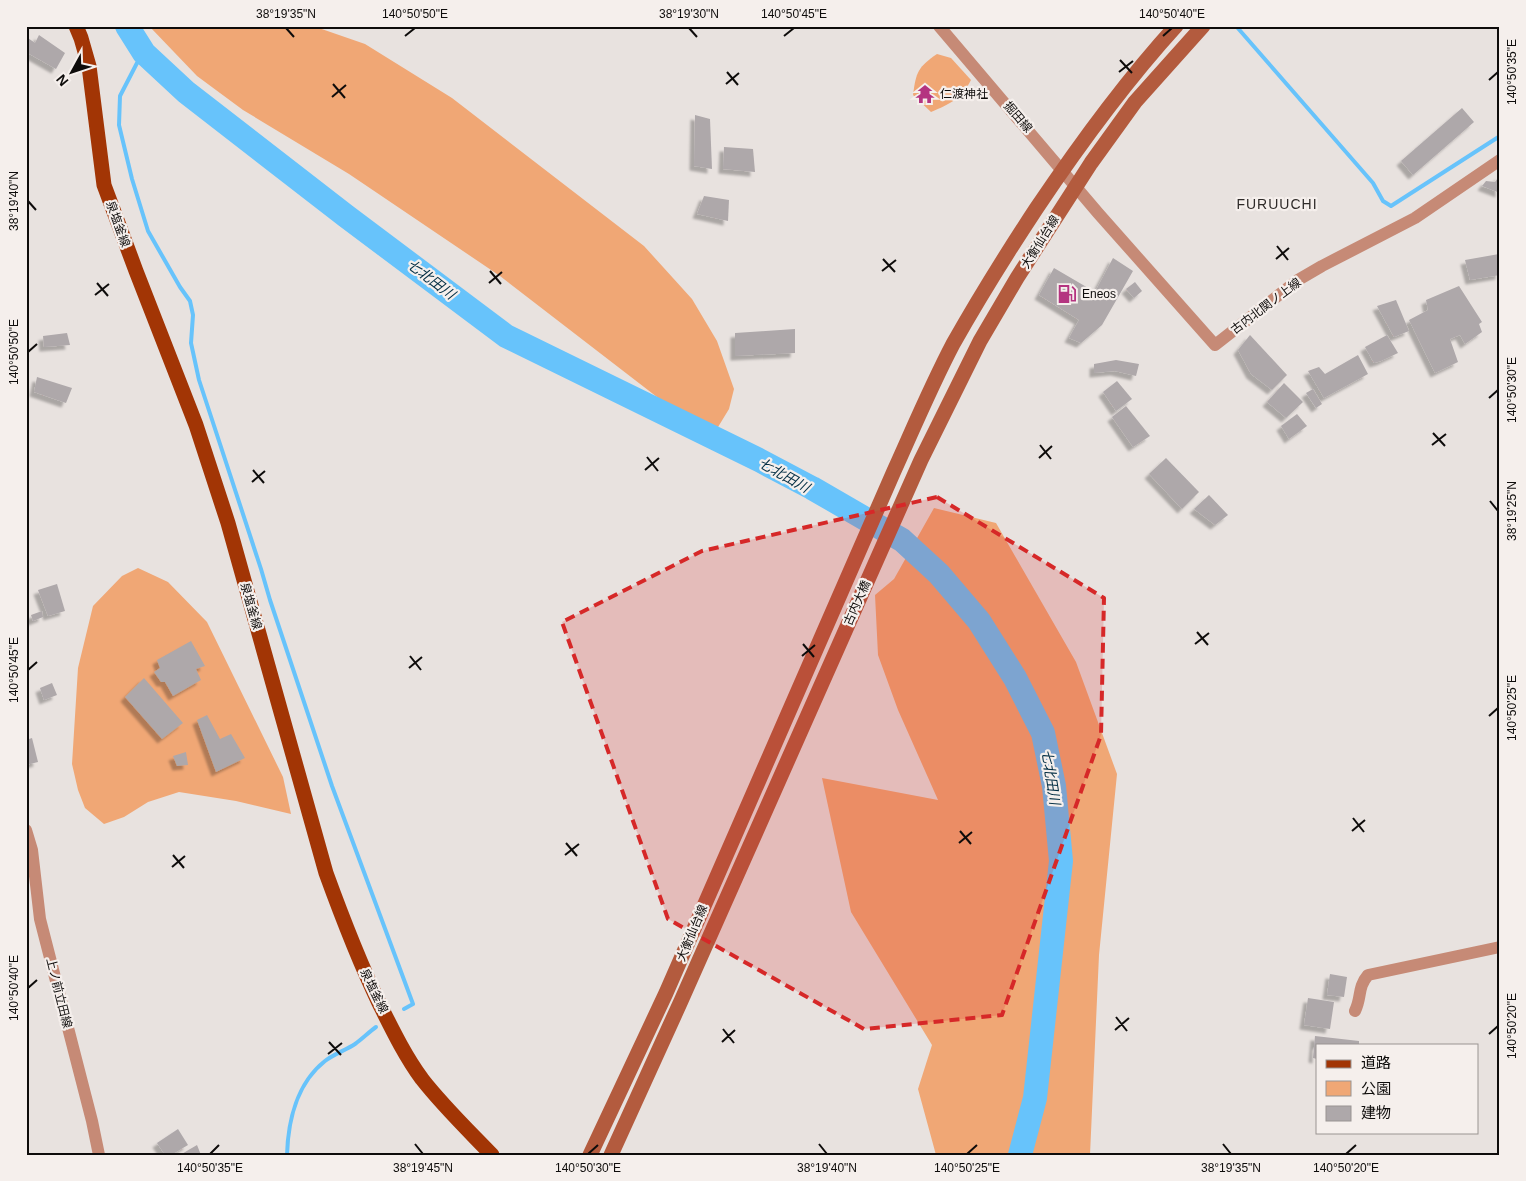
<svg xmlns="http://www.w3.org/2000/svg" width="1526" height="1181" viewBox="0 0 1526 1181" font-family="Helvetica,'Noto Sans JP',sans-serif">
<style>
.green{fill:#f0a775}
.lines{fill:none;stroke-linecap:round;stroke-linejoin:round}
.stream{stroke:#67c3fb;stroke-width:4}
.river{stroke:#67c3fb;stroke-width:24}
.building{fill:#aea8aa;filter:url(#shadow)}
.street{stroke:#c68a76;stroke-width:12}
.secondary{stroke:#b35b3e;stroke-width:15}
.primary{stroke:#a23505;stroke-width:15}
.marked{fill:#d62828;fill-opacity:0.2;stroke:#d62828;stroke-width:4;stroke-dasharray:10 6;stroke-linejoin:round}
.ticks{fill:none;stroke:#0e0c0b;stroke-width:2}
.labels{text-anchor:middle;stroke-width:4.5;stroke-linejoin:round;paint-order:stroke}
.poi-label{font-size:12px;fill:#0e0c0b;stroke:#f5efec;text-anchor:start}
.street-label{font-size:12px;fill:#0e0c0b;stroke:#f5efec}
.neighbourhood-label{font-size:14px;letter-spacing:1px;fill:#2f2b29;stroke:#f5efec}
.water-label{font-size:14px;font-style:italic;fill:#032e44;stroke:#f5efec}
.neatline{fill:none;stroke:#0e0c0b;stroke-width:2}
.ticks-label{font-size:12px;text-anchor:middle;fill:#0e0c0b}
</style>
<defs>
<filter id="shadow"><feDropShadow dx="-4.5" dy="4.5" stdDeviation="1" flood-color="#0004"/></filter>
</defs>
<rect width="100%" height="100%" fill="#e8e2df"/>
<g class="green">
<polygon points="152,26 313,26 365,44 452,98 644,246 692,299 717,341 734,389 729,409 715,432 709,434 670,407 500,276 349,174 243,110 197,76 151,28"/>
<path d="M937 54 951 58 971 80C961 99 950 104 931 112L913 95C916 72 918 67 937 54Z"/>
<polygon points="934,508 996,523 1076,662 1117,774 1099,955 1090,1155 936,1155 918,1089 932,1045 851,912 822,778 938,800 898,710 878,655 875,595 894,579"/>
<polygon points="138,568 168,582 207,622 283,777 291,814 236,801 179,792 148,802 124,817 104,824 85,808 78,790 72,764 78,668 93,606 122,576"/>
</g>
<g class="lines">
<g class="stream">
<polyline points="1236,26 1373,183 1383,201 1391,206 1500,136"/>
<polyline points="147,56 137,63 120,96 119,125 132,179 148,231 180,287 190,301 193,315 191,343 199,380 261,569 270,600 332,786 413,1004 404,1009"/>
<path d="M287 1155C288 1121 297 1083 325 1061 334 1054 346 1050 355 1044 362 1039 369 1032 376 1027"/>
</g>
<polyline class="river" points="127,26 144,53 186,92 346,216 506,336 759,460 812,488 902,540 939,574 979,621 1015,678 1043,733 1054,786 1061,861 1035,1098 1020,1155"/>
</g>
<g class="building">
<polygon points="39,35 65,53 56,69 26,52 26,41 28,38 35,43"/>
<polygon points="1462,108 1474,122 1413,175 1401,161"/>
<polygon points="695,115 710,119 712,169 694,166"/>
<polygon points="724,147 753,149 755,172 723,169"/>
<polygon points="1500,175 1500,193 1482,186 1486,181 1495,182"/>
<polygon points="704,196 729,200 728,221 697,214"/>
<polygon points="1499,254 1500,275 1470,280 1465,260"/>
<polygon points="1113,258 1133,271 1102,325 1081,343 1069,338 1079,320 1039,295 1054,268 1095,292"/>
<polygon points="1135,282 1142,291 1134,298 1126,289"/>
<polygon points="1459,286 1482,322 1479,324 1482,332 1465,344 1460,335 1450,339 1458,362 1435,373 1409,320 1428,310 1426,300"/>
<polygon points="1396,300 1409,331 1394,337 1377,306"/>
<polygon points="795,329 795,353 735,356 735,333"/>
<polygon points="67,333 70,345 44,347 43,336"/>
<polygon points="1250,335 1287,375 1272,390 1251,374 1238,350"/>
<polygon points="1387,335 1398,353 1381,361 1374,363 1365,347"/>
<polygon points="1358,355 1368,374 1324,398 1308,371 1319,367 1325,374"/>
<polygon points="1116,360 1139,364 1136,376 1115,371 1094,373 1094,364"/>
<polygon points="37,377 72,388 66,403 34,392"/>
<polygon points="1117,381 1132,399 1116,411 1103,392"/>
<polygon points="1284,383 1303,402 1286,418 1267,402"/>
<polygon points="1313,389 1322,404 1316,408 1306,393"/>
<polygon points="1126,406 1150,436 1133,447 1112,417"/>
<polygon points="1297,414 1307,426 1289,439 1281,426"/>
<polygon points="1166,458 1199,492 1182,509 1149,474"/>
<polygon points="1209,495 1228,515 1215,525 1194,509"/>
<polygon points="57,584 65,611 48,616 38,590"/>
<polygon points="42,611 43,617 33,621 31,615"/>
<polygon points="191,641 205,666 196,669 201,680 173,696 165,682 161,682 154,672 160,668 157,660"/>
<polygon points="144,678 183,723 162,739 125,697"/>
<polygon points="52,683 57,695 44,700 40,688"/>
<polygon points="207,715 220,739 231,734 245,758 216,772 197,720"/>
<polygon points="32,738 38,762 26,765 26,740"/>
<polygon points="186,752 188,765 177,766 173,756"/>
<polygon points="1330,974 1347,977 1344,997 1327,995"/>
<polygon points="1308,998 1334,1002 1330,1029 1304,1025"/>
<polygon points="1315,1036 1359,1041 1359,1045 1317,1045 1317,1059 1313,1058"/>
<polygon points="178,1129 188,1145 171,1155 165,1155 157,1143"/>
<polygon points="197,1145 201,1155 180,1155"/>
</g>
<g class="lines">
<g class="street">
<polyline points="939,26 1098,213 1215,345 1298,280 1322,266 1415,218 1500,160"/>
<polyline points="26,830 32,850 40,919 92,1121 99,1155"/>
<path d="M1355 1011C1362 997 1357 988 1368 975L1500 947"/>
</g>
<g class="secondary">
<path d="M590 1155 666 993 894 471C913 429 931 386 953 344 979 298 1007 253 1036 209 1079 145 1124 83 1176 26"/>
<polyline points="611,1155 681,1001 921,460 980,341 1017,278 1091,163 1135,102 1203,26"/>
</g>
<path class="primary" d="M76 26 81 38 89 66 104 185 136 271 196 425 228 523 326 873C342 917 359 961 379 1003 392 1029 405 1056 422 1079 443 1106 468 1130 492 1155"/>
</g>
<path class="marked" d="M937 497 1104 598 1101 735 1002 1015 864 1029 668 919 562 622 702 551Z"/>
<path class="ticks" d="M286 28 294 37M689 28 697 37M405 36 415 28M784 36 794 28M1163 36 1172 28M1120 60 1132 73M727 72 738 85M1119 72 1133 61M1489 80 1498 72M333 84 345 98M726 84 739 73M332 97 346 85M28 201 36 210M1277 246 1288 260M883 259 895 272M1276 259 1289 248M490 271 501 284M882 271 896 260M97 283 108 296M489 283 502 272M95 295 109 284M28 352 37 344M1489 398 1498 390M1433 433 1445 446M1040 445 1051 459M1432 445 1446 434M647 457 658 471M1039 458 1052 446M253 470 264 483M645 470 659 458M252 482 265 471M1490 501 1498 511M1197 632 1208 645M803 644 814 657M1195 644 1209 633M410 656 421 670M802 656 815 645M409 668 422 657M28 670 37 662M1489 716 1498 708M1353 818 1364 832M960 831 971 844M1352 831 1365 820M566 843 577 856M959 843 972 832M173 855 184 868M565 855 579 844M172 867 185 856M28 988 37 980M1116 1017 1127 1031M723 1029 734 1043M1115 1030 1129 1018M1489 1034 1498 1026M329 1042 341 1055M722 1042 735 1030M328 1054 342 1043M415 1144 423 1154M819 1144 827 1154M1223 1144 1231 1154M210 1154 219 1145M588 1154 598 1145M967 1154 977 1145M1346 1154 1356 1145"/>
<defs>
<g id="temple-bare" transform="scale(1.5)"><path d="M0-6L5-2H3V0L6.5 2.5H4V6H1.5V3h-3V6H-4V2.5H-6.5L-3 0V-2H-5Z" fill="#b43480" stroke="#f5efec" stroke-width="2.5" paint-order="stroke"/></g>
<g id="fuel-bare" transform="scale(1.5)"><path d="M-5.5-6h7V0h2V4h1.3V-2.5L3-4.5l.8-.8L6-3V5H2.5V1h-1V6h-7ZM-4.2-4.7v3.2H.2V-4.7Z" fill="#b43480" stroke="#f5efec" stroke-width="2.5" paint-order="stroke"/></g>
</defs>
<g fill-rule="evenodd">
<use href="#temple-bare" x="925" y="94"/>
<use href="#fuel-bare" x="1067" y="294"/>
</g>
<g class="labels">
<g class="poi-label">
<text x="940" y="98">仁渡神社</text>
<text x="1082" y="298">Eneos</text>
</g>
<g class="street-label">
<text transform="translate(1018 117) rotate(49)" y="4">掘田線</text>
<text transform="translate(118 224) rotate(70)" y="4">泉塩釜線</text>
<text transform="translate(1040 242) rotate(-58)" y="4">大衡仙台線</text>
<text transform="translate(1266 306) rotate(-37)" y="4">古内北関ノ上線</text>
<text transform="translate(857 603) rotate(-66)" y="4">古内大橋</text>
<text transform="translate(251 606) rotate(74)" y="4">泉塩釜線</text>
<text transform="translate(692 933) rotate(-67)" y="4">大衡仙台線</text>
<text transform="translate(374 991) rotate(64)" y="4">泉塩釜線</text>
<text transform="translate(59 993) rotate(76)" y="4">上ノ前立田線</text>
</g>
<g class="neighbourhood-label">
<text x="1277" y="209">FURUUCHI</text>
</g>
<g class="water-label">
<text transform="translate(431 279) rotate(37)" y="5">七北田川</text>
<text transform="translate(784 475) rotate(29)" y="5">七北田川</text>
<text transform="translate(1051 777) rotate(81)" y="5">七北田川</text>
</g>
</g>
<rect width="1526" height="1181" fill="none" stroke="#f5efec" stroke-width="55"/>
<rect x="1316" y="1044" width="162" height="90" fill="#f5efec" stroke="#999492"/>
<rect x="1326" y="1060" width="25" height="8" fill="#a23505" stroke="#999492"/>
<text x="1361" y="1068" font-size="15" fill="#0e0c0b">道路</text>
<rect x="1326" y="1081" width="25" height="15" fill="#f0a775" stroke="#999492"/>
<text x="1361" y="1094" font-size="15" fill="#0e0c0b">公園</text>
<rect x="1326" y="1106" width="25" height="15" fill="#aea8aa" stroke="#999492"/>
<text x="1361" y="1118" font-size="15" fill="#0e0c0b">建物</text>
<g transform="translate(72 72) rotate(230)" stroke="#f5efec" stroke-width="4" paint-order="stroke">
<path d="M0-4L9 19L0 12L-9 19Z" fill="#0e0c0b"/>
<text y="-8" font-size="14" font-weight="bold" text-anchor="middle" fill="#0e0c0b">N</text>
</g>
<rect x="28" y="28" width="1470" height="1126" class="neatline"/>
<g class="ticks-label">
<text x="286" y="18">38°19'35"N</text>
<text x="415" y="18">140°50'50"E</text>
<text x="689" y="18">38°19'30"N</text>
<text x="794" y="18">140°50'45"E</text>
<text x="1172" y="18">140°50'40"E</text>
<text transform="translate(1512 72) rotate(-90)" y="4">140°50'35"E</text>
<text transform="translate(14 201) rotate(-90)" y="4">38°19'40"N</text>
<text transform="translate(14 352) rotate(-90)" y="4">140°50'50"E</text>
<text transform="translate(1512 390) rotate(-90)" y="4">140°50'30"E</text>
<text transform="translate(1512 511) rotate(-90)" y="4">38°19'25"N</text>
<text transform="translate(14 670) rotate(-90)" y="4">140°50'45"E</text>
<text transform="translate(1512 708) rotate(-90)" y="4">140°50'25"E</text>
<text transform="translate(14 988) rotate(-90)" y="4">140°50'40"E</text>
<text transform="translate(1512 1026) rotate(-90)" y="4">140°50'20"E</text>
<text x="210" y="1172">140°50'35"E</text>
<text x="423" y="1172">38°19'45"N</text>
<text x="588" y="1172">140°50'30"E</text>
<text x="827" y="1172">38°19'40"N</text>
<text x="967" y="1172">140°50'25"E</text>
<text x="1231" y="1172">38°19'35"N</text>
<text x="1346" y="1172">140°50'20"E</text>
</g>
</svg>
